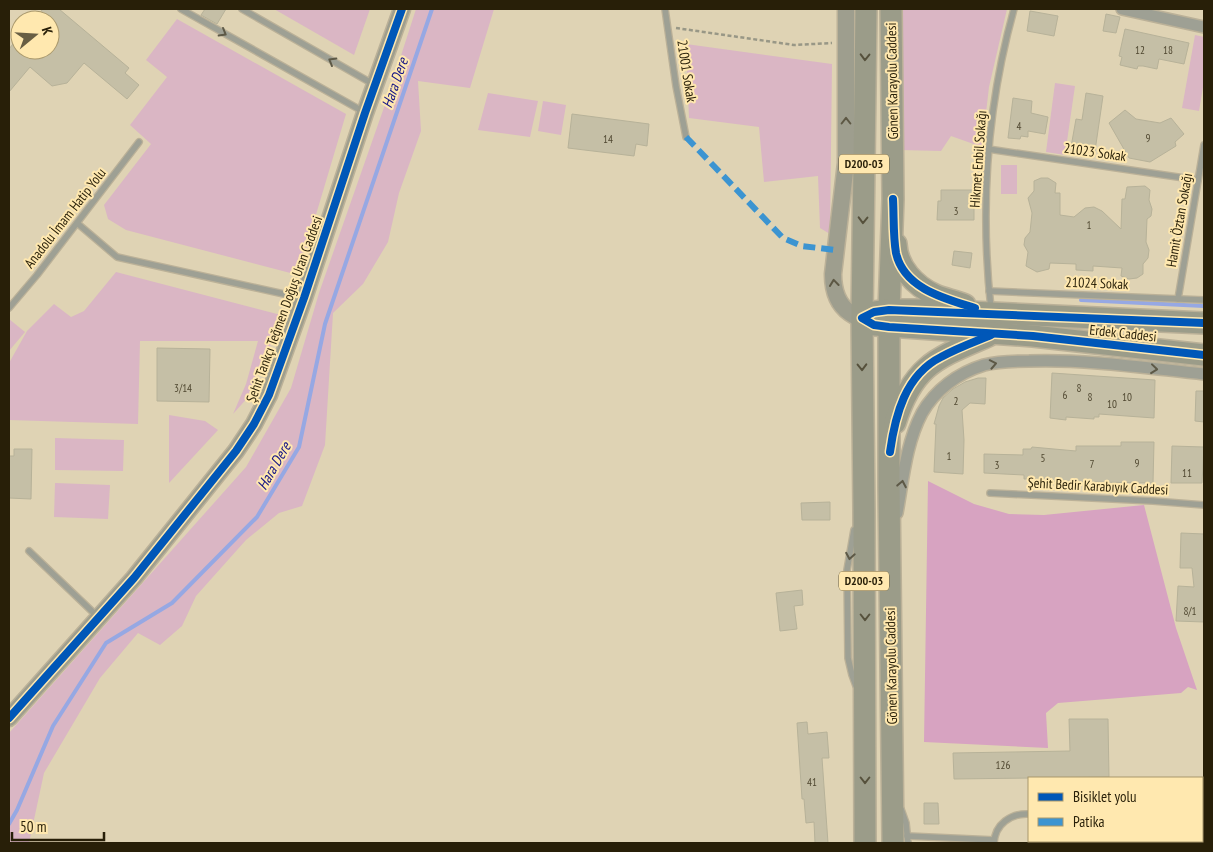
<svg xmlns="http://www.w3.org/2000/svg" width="1213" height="852" viewBox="0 0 1213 852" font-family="'PT Sans Narrow',sans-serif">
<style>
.green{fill:#dab6c4}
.forest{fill:#d7a3c1}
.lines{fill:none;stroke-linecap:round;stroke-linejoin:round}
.stream{stroke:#96a8e3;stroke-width:4}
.building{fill:#c5bfa6;stroke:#b7b299}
.lane-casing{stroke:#bbb198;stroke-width:8}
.street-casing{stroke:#bbb198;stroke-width:14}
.secondary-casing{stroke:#bbb198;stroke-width:19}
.highway-casing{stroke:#bbb198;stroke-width:24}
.path{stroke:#989786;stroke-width:2.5;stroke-dasharray:4 2.5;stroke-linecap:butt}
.lane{stroke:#9ea094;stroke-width:5.5}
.street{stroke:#9ea094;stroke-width:11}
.secondary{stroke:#9e9e8e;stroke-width:16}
.highway{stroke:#9b9c89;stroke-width:21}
.quiet{stroke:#3c94d1;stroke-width:6;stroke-dasharray:12 6;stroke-linecap:butt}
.cycleway-casing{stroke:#ffe8af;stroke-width:11}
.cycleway{stroke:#0057b8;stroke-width:8}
.oneway{stroke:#5d5947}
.oneway2{stroke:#56513c}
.oneway3{stroke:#5d5844}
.labels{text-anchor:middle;stroke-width:4;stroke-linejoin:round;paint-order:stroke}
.number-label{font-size:11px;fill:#4f4730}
.shield{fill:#ffe8af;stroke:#685b3a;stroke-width:1}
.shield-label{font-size:12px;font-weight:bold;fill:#281f08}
.street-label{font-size:14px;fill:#281f08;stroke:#ffe8af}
.water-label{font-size:15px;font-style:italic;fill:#131386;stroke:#ffe8af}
</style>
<rect width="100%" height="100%" fill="#dfd3b4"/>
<g class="green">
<polygon points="274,9 370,9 354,55"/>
<polygon points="416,9 494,9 470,88 418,81 421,131 399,193 388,242 363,284 333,313 325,445 302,506 279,513 246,540 196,596 182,626 160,645 138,633 100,678 44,773 29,843 9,843 9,733 246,467 291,388 319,293 388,96"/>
<polygon points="900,9 1007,9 989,87 982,147 951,136 941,151 900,150"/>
<polygon points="177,19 346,114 298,275 126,230 108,219 104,205 151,144 130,125 167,77 146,60"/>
<polygon points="1195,35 1204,37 1204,81 1199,111 1182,108"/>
<polygon points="686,44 832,64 830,234 820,228 818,176 764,182 759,127 689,118"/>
<polygon points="1055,83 1075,86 1065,155 1046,152"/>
<polygon points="488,93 538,101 530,137 478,130"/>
<polygon points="543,101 566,105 561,135 538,131"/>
<rect x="1001" y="165" width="16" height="29"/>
<polygon points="116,272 281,315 271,344 250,395 233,414 246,384 258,341 140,341 138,424 9,420 9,363 27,331 54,304 71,317 84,311"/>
<polygon points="9,319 25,332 9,351"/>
<polygon points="169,415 205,421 218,430 169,483"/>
<polygon points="55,438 124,440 123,471 55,470"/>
<polygon points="55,483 110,485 108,519 54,517"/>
</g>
<polygon class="forest" points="928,481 974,504 1009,514 1044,515 1144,505 1176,628 1197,690 1188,687 1181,693 1058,703 1046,713 1048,748 924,742"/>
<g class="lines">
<g class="stream">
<polyline points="1081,300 1204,306"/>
<polyline points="9,824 17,810 53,726 106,643 172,603 257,517 299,447 325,324 432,9"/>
</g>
</g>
<g class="building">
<polygon points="43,9 59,9 129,68 125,73 139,85 127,99 84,63 67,83 52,86 30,67 9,92 9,49 20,35 20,50 50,50 50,20 33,20"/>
<polygon points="205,9 226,9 217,24 201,15"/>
<polygon points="1030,11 1058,16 1054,36 1027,31"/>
<polygon points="1106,14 1120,17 1116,33 1103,31"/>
<polygon points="1125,29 1189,43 1184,64 1159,59 1157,69 1143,66 1138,66 1137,69 1120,65 1122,57 1119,56"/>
<polygon points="1086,93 1103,96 1095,151 1071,147 1076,119 1082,120"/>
<polygon points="1013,98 1032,101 1031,113 1048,117 1045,134 1028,131 1028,137 1021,136 1020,139 1008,138"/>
<polygon points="1125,110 1136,119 1160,123 1171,118 1184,134 1175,142 1176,146 1150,162 1129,158 1109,123"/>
<polygon points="572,114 649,124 647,146 636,144 634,156 568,148"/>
<polygon points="1041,178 1048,178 1056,183 1055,193 1060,193 1060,215 1074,217 1085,208 1094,207 1102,211 1121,229 1122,199 1125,199 1127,187 1145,186 1150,190 1149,200 1152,209 1151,216 1147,219 1146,242 1149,250 1148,258 1143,264 1143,274 1137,278 1129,279 1121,276 1122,268 1093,266 1093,271 1076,270 1076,264 1050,263 1049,269 1037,272 1026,266 1028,252 1024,245 1025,238 1030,232 1032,213 1028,198 1034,191 1034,181"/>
<polygon points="941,190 974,190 974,220 937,220 938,201 941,201"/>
<polygon points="954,251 972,253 970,268 952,265"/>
<polygon points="157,348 210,349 209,402 157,401"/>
<polygon points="1052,373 1155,380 1154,418 1099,414 1099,417 1094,417 1094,419 1066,417 1066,420 1050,418"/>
<polygon points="978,378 986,378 985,404 970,403 962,410 964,440 963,474 934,472 936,424 934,424 939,406 943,398 953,389 965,382"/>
<polygon points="1196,391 1204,391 1204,422 1195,421"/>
<polygon points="1121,442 1154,442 1153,483 1032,481 1032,479 1024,479 1024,475 984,473 984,454 1023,455 1023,449 1031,449 1032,447 1076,451 1076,446 1121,446"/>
<polygon points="1172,446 1204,447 1202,483 1171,483"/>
<polygon points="14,449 32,449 31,499 9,498 9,456 14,456"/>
<polygon points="830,502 830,520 802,520 801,503"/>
<polygon points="1181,533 1204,534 1204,622 1176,621 1178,586 1194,587 1192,568 1180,568"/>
<polygon points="802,590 803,605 794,606 797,629 780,631 776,593"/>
<polygon points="1069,719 1108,719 1109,777 954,779 953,753 1070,751"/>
<polygon points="807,722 808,734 827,732 829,758 822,758 828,843 815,843 814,822 806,823 804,799 802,799 797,723"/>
<polygon points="924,803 938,803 939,824 924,824"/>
</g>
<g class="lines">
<g class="lane-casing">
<g id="lane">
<polyline points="181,9 364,112"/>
<polyline points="242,9 373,84"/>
<polyline points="665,9 676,86 686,137"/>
<polyline points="988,149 1198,180"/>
<polyline points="77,223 117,257 302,298"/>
<polyline points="989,291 1204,300"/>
<polyline points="1178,299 1204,145"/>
<polyline points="9,308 37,275 139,142"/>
<path d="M991 309C980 208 987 106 1014 9"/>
<polyline points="990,493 1153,501 1204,505"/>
<polyline points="854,530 847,570 848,658 852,675 856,686"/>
<polyline points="29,551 98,617"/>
<polyline points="901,809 906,823 908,843"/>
<polyline points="907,836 994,840"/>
<polyline points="1053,841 1054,843"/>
<path d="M994 843C995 824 1011 813 1029 814"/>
</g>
</g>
<g class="street-casing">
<g id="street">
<polyline points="1122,9 1204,27"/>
<path d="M897 513C903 480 906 443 922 413 935 390 958 373 984 365 999 361 1014 361 1029 361 1088 359 1146 368 1204 374"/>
</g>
</g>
<g class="secondary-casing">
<g id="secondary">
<path d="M846 9V163L833 274C833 289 837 304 850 313 857 318 864 320 871 326"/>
<polyline points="9,718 134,578 236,451 254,424 269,395 304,298 365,113 402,9"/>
</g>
</g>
<g class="highway-casing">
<g id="highway">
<polyline points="891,9 893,199 889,310 889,487 893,843"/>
<path d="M896 244C897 267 915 286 935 295 944 299 956 301 965 305"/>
<polyline points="875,312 889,310 927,310 1204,323"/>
<polyline points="875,325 1033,336 1204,355"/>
<path d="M895 423C913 365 937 358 988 336"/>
<polyline points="865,843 864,510 862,318 866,9"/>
</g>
</g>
<polyline class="path" points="676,28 794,45 832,43"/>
<use href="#lane" class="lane"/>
<use href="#street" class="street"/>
<use href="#secondary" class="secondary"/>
<use href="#highway" class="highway"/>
<polyline class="quiet" points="686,137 783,238 802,246 835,250"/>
<g class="cycleway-casing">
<g id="cycleway">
<path d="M893 199C894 217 893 236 896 253 904 289 946 299 975 308"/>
<polyline points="1204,323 889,310 874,312 862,318 874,325 889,327 1033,336 1204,355"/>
<path d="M890 452C895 416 905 375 941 357 957 348 974 342 991 335"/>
<polyline points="9,718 134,578 236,451 254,424 269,395 304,298 365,113 402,9"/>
</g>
</g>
<use href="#cycleway" class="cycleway"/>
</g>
<defs><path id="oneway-chevron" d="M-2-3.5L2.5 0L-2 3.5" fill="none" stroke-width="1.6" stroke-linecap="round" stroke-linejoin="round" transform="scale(1.25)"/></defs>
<g class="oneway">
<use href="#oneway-chevron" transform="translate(223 33) rotate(30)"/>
<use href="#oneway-chevron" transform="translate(332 61) rotate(-150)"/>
<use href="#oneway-chevron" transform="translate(993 364) rotate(-11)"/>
<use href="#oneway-chevron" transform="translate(1154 369) rotate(6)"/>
<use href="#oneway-chevron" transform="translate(902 484) rotate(-79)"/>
<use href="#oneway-chevron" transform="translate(850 556) rotate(100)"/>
</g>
<g class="oneway2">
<use href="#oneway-chevron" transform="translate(865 57) rotate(91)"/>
<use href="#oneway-chevron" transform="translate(863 220) rotate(91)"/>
<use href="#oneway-chevron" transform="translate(862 367) rotate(89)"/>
<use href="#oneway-chevron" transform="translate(865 617) rotate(90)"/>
<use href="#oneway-chevron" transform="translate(865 780) rotate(90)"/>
</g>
<g class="oneway3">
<use href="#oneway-chevron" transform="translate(846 121) rotate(-90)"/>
<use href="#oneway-chevron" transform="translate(834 283) rotate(-96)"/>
</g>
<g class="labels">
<g class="number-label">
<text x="1140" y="54">12</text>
<text x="1168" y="54">18</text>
<text x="1019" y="130">4</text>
<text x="1148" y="142">9</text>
<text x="608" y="143">14</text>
<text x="956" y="215">3</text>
<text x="1089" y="229">1</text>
<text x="183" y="392">3/14</text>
<text x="1079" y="392">8</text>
<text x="1065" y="399">6</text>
<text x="1090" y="401">8</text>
<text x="1127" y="401">10</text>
<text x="956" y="405">2</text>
<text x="1112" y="408">10</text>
<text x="949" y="460">1</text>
<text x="1043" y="462">5</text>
<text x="1137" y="467">9</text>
<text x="1092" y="468">7</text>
<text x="997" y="469">3</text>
<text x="1187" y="477">11</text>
<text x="1190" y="615">8/1</text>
<text x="1003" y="769">126</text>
<text x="812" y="786">41</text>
</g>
<g class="shield">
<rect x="839" y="154.5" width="50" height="19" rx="4"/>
<rect x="839" y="571.5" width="50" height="19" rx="4"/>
</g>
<g class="shield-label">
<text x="864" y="168">D200-03</text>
<text x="864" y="585">D200-03</text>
</g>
<g class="street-label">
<text transform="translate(687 71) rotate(81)" y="5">21001 Sokak</text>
<text transform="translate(892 81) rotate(-91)" y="5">Gönen Karayolu Caddesi</text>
<text transform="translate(1095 152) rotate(8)" y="5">21023 Sokak</text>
<text transform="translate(978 159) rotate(-86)" y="5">Hikmet Enbil Sokağı</text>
<text transform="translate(65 218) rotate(-52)" y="5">Anadolu İmam Hatip Yolu</text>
<text transform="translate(1179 220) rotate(-80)" y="5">Hamit Öztan Sokağı</text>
<text transform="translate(1097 283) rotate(2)" y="5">21024 Sokak</text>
<text transform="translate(284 309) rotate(-70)" y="5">Şehit Tankçı Teğmen Doğuş Uran Caddesi</text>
<text transform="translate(1123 333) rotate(6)" y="5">Erdek Caddesi</text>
<text transform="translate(1098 486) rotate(3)" y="5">Şehit Bedir Karabıyık Caddesi</text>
<text transform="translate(891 666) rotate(-91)" y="5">Gönen Karayolu Caddesi</text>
</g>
<g class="water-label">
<text transform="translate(395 83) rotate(-71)" y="5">Hara Dere</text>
<text transform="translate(274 466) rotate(-60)" y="5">Hara Dere</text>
</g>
</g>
<rect width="1213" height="852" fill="none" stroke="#281f08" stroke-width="20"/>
<rect x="1028" y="777" width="175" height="65" fill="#ffe8af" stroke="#a9986c"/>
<rect x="1038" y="793" width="25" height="8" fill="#0057b8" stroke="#a9986c"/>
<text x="1073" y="802" font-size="15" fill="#281f08">Bisiklet yolu</text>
<rect x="1038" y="818" width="25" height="8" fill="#3c94d1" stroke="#a9986c"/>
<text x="1073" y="827" font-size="15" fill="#281f08">Patika</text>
<g transform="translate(35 35) rotate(72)"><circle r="24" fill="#ffe8af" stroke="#a9986c"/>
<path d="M0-4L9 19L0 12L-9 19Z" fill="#685e44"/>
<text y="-8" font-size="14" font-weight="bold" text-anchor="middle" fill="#281f08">K</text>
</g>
<path d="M12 832v8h92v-8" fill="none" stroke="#281f08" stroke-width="2.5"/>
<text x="20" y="832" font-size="15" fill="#281f08" stroke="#ffe8af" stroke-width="4" paint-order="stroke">50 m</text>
</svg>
